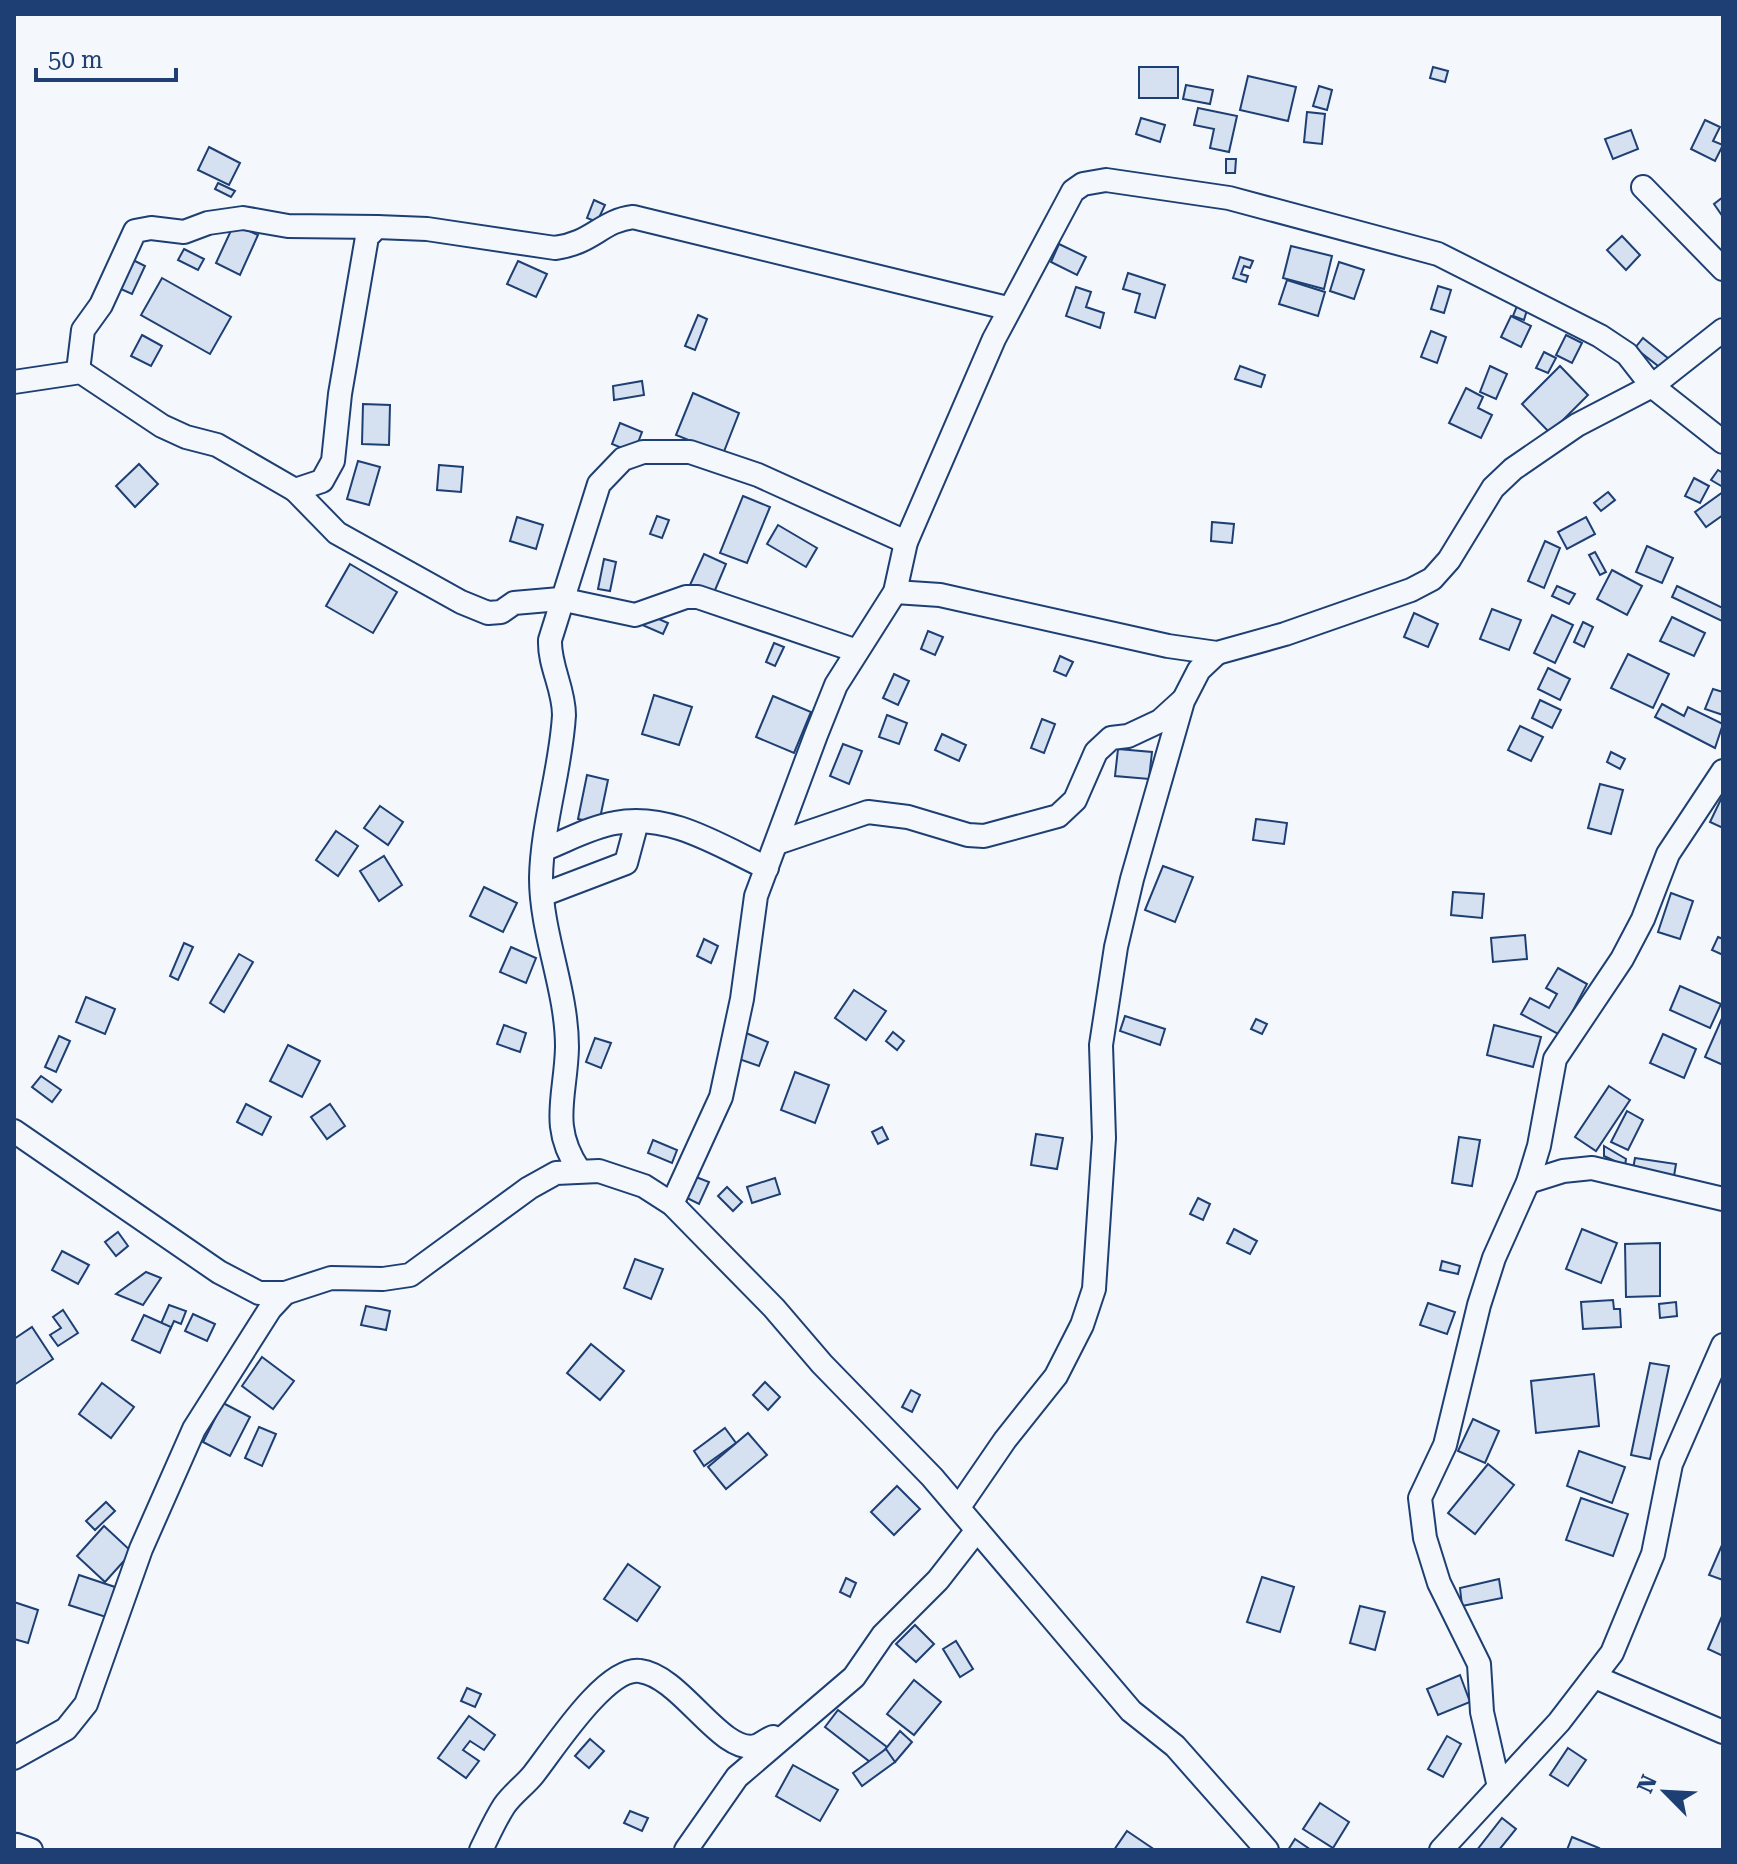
<svg xmlns="http://www.w3.org/2000/svg" width="1737" height="1864" viewBox="0 0 1737 1864" font-family="'Roboto Serif',serif">
<style>
.building{fill:#d5e0f0;stroke:#1d3f73;stroke-width:2}
.lines{fill:none;stroke-linecap:round;stroke-linejoin:round}
.minor-casing{stroke:#1d3f73;stroke-width:26}
.minor{stroke:#f4f7fb;stroke-width:22}
</style>
<rect width="100%" height="100%" fill="#f4f7fb"/>
<g class="building">
<rect x="1139" y="67" width="39" height="31"/>
<polygon points="1433,67 1448,71 1445,82 1430,78"/>
<polygon points="1248,76 1296,87 1288,121 1240,110"/>
<polygon points="1186,85 1213,90 1210,104 1183,99"/>
<polygon points="1319,86 1332,90 1327,110 1313,106"/>
<polygon points="1198,108 1237,116 1229,152 1210,148 1214,129 1194,125"/>
<polygon points="1307,112 1325,114 1322,144 1304,142"/>
<polygon points="1141,118 1165,125 1160,142 1136,134"/>
<polygon points="1705,120 1720,127 1713,141 1723,145 1715,161 1691,149"/>
<polygon points="1631,130 1638,149 1613,159 1605,139"/>
<polygon points="209,147 240,163 229,185 198,170"/>
<polygon points="1226,159 1236,159 1235,173 1226,173"/>
<polygon points="218,183 235,191 231,197 215,189"/>
<polygon points="1723,197 1723,217 1714,204"/>
<polygon points="594,200 605,205 597,222 587,218"/>
<polygon points="234,224 258,235 240,275 216,263"/>
<polygon points="1622,236 1640,255 1626,270 1607,250"/>
<polygon points="1059,244 1086,257 1077,275 1051,262"/>
<polygon points="1291,246 1332,256 1324,289 1283,278"/>
<polygon points="184,249 204,259 198,270 178,260"/>
<polygon points="127,257 145,266 132,294 114,286"/>
<polygon points="1240,257 1253,261 1250,268 1244,266 1241,274 1248,276 1246,282 1233,278"/>
<polygon points="518,261 547,274 536,297 507,284"/>
<polygon points="1339,262 1364,270 1354,299 1330,291"/>
<polygon points="1128,273 1165,285 1155,318 1135,312 1140,294 1123,289"/>
<polygon points="162,278 231,317 210,354 141,315"/>
<polygon points="1287,280 1325,292 1318,316 1279,304"/>
<polygon points="1438,286 1451,290 1444,313 1431,309"/>
<polygon points="1076,287 1091,292 1086,307 1104,313 1100,328 1066,316"/>
<polygon points="1517,306 1527,310 1524,320 1513,316"/>
<polygon points="698,315 707,319 695,350 685,346"/>
<polygon points="1511,316 1531,326 1521,347 1501,337"/>
<polygon points="1431,331 1446,337 1437,363 1421,357"/>
<polygon points="142,335 162,346 151,366 131,356"/>
<polygon points="1566,335 1582,343 1572,363 1556,355"/>
<polygon points="1643,338 1669,359 1662,369 1635,348"/>
<polygon points="1544,352 1556,358 1548,373 1536,368"/>
<polygon points="1240,366 1265,375 1261,387 1235,379"/>
<polygon points="1490,366 1507,374 1496,399 1480,392"/>
<polygon points="1560,366 1588,395 1550,433 1522,404"/>
<polygon points="642,381 644,395 614,400 613,386"/>
<polygon points="1466,388 1483,397 1478,408 1492,415 1481,438 1449,423"/>
<polygon points="693,393 739,413 723,454 676,435"/>
<polygon points="363,404 390,405 389,445 362,444"/>
<polygon points="620,423 642,432 634,453 612,444"/>
<polygon points="358,461 380,467 369,505 347,499"/>
<polygon points="139,464 158,484 135,507 116,486"/>
<polygon points="439,465 463,467 461,492 437,490"/>
<polygon points="1718,470 1723,473 1723,487 1711,480"/>
<polygon points="1694,478 1709,486 1700,503 1685,496"/>
<polygon points="1608,492 1615,500 1601,511 1594,503"/>
<polygon points="1723,492 1723,515 1706,527 1695,512"/>
<polygon points="743,496 770,507 747,563 720,553"/>
<polygon points="657,516 669,520 662,538 650,534"/>
<polygon points="517,517 543,525 536,549 510,541"/>
<polygon points="1586,517 1595,534 1567,549 1558,532"/>
<polygon points="1212,522 1234,524 1232,543 1211,541"/>
<polygon points="778,525 817,548 806,567 767,544"/>
<polygon points="1545,541 1560,548 1544,588 1528,581"/>
<polygon points="1647,546 1673,558 1662,583 1636,572"/>
<polygon points="1595,552 1606,572 1600,575 1589,555"/>
<polygon points="704,554 726,564 713,595 690,585"/>
<polygon points="604,559 616,562 610,591 598,589"/>
<polygon points="350,564 397,592 373,633 326,606"/>
<polygon points="1612,570 1642,586 1627,615 1597,599"/>
<polygon points="1557,586 1575,594 1569,604 1552,596"/>
<polygon points="1677,586 1723,608 1722,621 1672,597"/>
<polygon points="1492,609 1521,620 1509,650 1480,639"/>
<polygon points="645,613 668,623 663,634 640,624"/>
<polygon points="1414,613 1438,624 1428,647 1404,637"/>
<polygon points="1552,615 1573,625 1555,663 1534,653"/>
<polygon points="1672,617 1705,633 1694,656 1660,641"/>
<polygon points="1583,622 1593,627 1584,647 1574,642"/>
<polygon points="928,631 943,637 935,655 921,649"/>
<polygon points="774,643 784,647 775,666 766,662"/>
<polygon points="1628,654 1669,674 1653,708 1611,688"/>
<polygon points="1060,656 1073,662 1066,676 1054,671"/>
<polygon points="1548,668 1570,679 1560,700 1538,689"/>
<polygon points="894,674 909,681 898,705 883,698"/>
<polygon points="1713,689 1723,692 1723,715 1705,709"/>
<polygon points="654,695 692,707 679,745 642,734"/>
<polygon points="773,696 811,712 794,753 756,737"/>
<polygon points="1540,700 1561,710 1552,728 1532,718"/>
<polygon points="1662,704 1684,716 1688,707 1723,724 1715,748 1655,717"/>
<polygon points="887,715 907,723 899,744 879,737"/>
<polygon points="1042,719 1055,724 1044,753 1031,748"/>
<polygon points="1520,726 1543,737 1531,761 1508,750"/>
<polygon points="942,734 966,745 959,761 935,750"/>
<polygon points="843,744 862,751 849,784 830,776"/>
<polygon points="1118,749 1152,752 1149,779 1115,776"/>
<polygon points="1611,752 1625,759 1620,769 1607,762"/>
<polygon points="587,775 608,780 599,823 578,819"/>
<polygon points="1600,784 1623,790 1611,834 1588,828"/>
<polygon points="1723,795 1723,828 1710,822"/>
<polygon points="380,806 403,822 388,845 364,828"/>
<polygon points="1256,819 1287,823 1284,844 1253,840"/>
<polygon points="336,831 358,846 338,876 316,860"/>
<polygon points="384,856 402,885 379,901 360,871"/>
<polygon points="1163,866 1193,877 1175,922 1145,910"/>
<polygon points="484,887 517,903 503,932 470,916"/>
<polygon points="1453,892 1484,894 1482,918 1451,915"/>
<polygon points="1671,893 1693,901 1680,939 1658,932"/>
<polygon points="1525,935 1527,959 1493,962 1491,938"/>
<polygon points="1718,937 1723,939 1723,955 1712,950"/>
<polygon points="704,939 718,946 711,963 697,956"/>
<polygon points="184,943 193,947 178,980 170,976"/>
<polygon points="511,947 536,958 526,983 500,972"/>
<polygon points="239,954 253,962 224,1012 210,1003"/>
<polygon points="1558,968 1587,984 1560,1035 1521,1014 1530,998 1549,1008 1557,994 1546,988"/>
<polygon points="1680,986 1721,1004 1710,1028 1670,1010"/>
<polygon points="854,990 886,1011 866,1040 835,1018"/>
<polygon points="86,997 115,1009 105,1034 76,1022"/>
<polygon points="1125,1016 1165,1029 1160,1045 1120,1031"/>
<polygon points="1723,1016 1723,1065 1705,1057"/>
<polygon points="1256,1019 1267,1024 1262,1034 1251,1029"/>
<polygon points="504,1025 526,1033 520,1052 497,1044"/>
<polygon points="1494,1025 1541,1037 1533,1067 1487,1055"/>
<polygon points="893,1032 904,1041 897,1050 886,1041"/>
<polygon points="746,1033 768,1042 759,1066 736,1058"/>
<polygon points="1663,1034 1696,1049 1684,1078 1650,1063"/>
<polygon points="59,1036 70,1041 56,1072 45,1067"/>
<polygon points="595,1038 611,1043 601,1068 586,1062"/>
<polygon points="288,1045 320,1061 302,1097 270,1081"/>
<polygon points="795,1072 829,1085 815,1123 781,1110"/>
<polygon points="41,1076 61,1090 52,1102 32,1087"/>
<polygon points="1609,1086 1630,1100 1596,1151 1575,1137"/>
<polygon points="246,1104 271,1117 262,1135 237,1122"/>
<polygon points="330,1104 345,1126 327,1139 311,1117"/>
<polygon points="1627,1111 1643,1120 1628,1150 1611,1142"/>
<polygon points="882,1127 888,1139 878,1144 872,1132"/>
<polygon points="1036,1134 1063,1138 1057,1169 1031,1165"/>
<polygon points="1459,1137 1480,1140 1472,1186 1452,1183"/>
<polygon points="653,1140 677,1150 672,1163 648,1153"/>
<polygon points="1604,1146 1626,1159 1625,1166 1604,1156"/>
<polygon points="1635,1158 1676,1164 1674,1176 1633,1169"/>
<polygon points="696,1177 709,1182 699,1204 687,1198"/>
<polygon points="775,1178 780,1194 752,1203 747,1187"/>
<polygon points="727,1187 742,1202 733,1211 718,1196"/>
<polygon points="1198,1198 1210,1204 1203,1220 1190,1214"/>
<polygon points="1234,1229 1257,1241 1250,1254 1227,1243"/>
<polygon points="1582,1229 1617,1243 1601,1283 1566,1269"/>
<polygon points="118,1232 128,1246 116,1256 105,1242"/>
<polygon points="1660,1243 1660,1296 1626,1297 1625,1244"/>
<polygon points="62,1251 89,1265 78,1284 52,1270"/>
<polygon points="635,1259 663,1269 651,1299 624,1288"/>
<polygon points="1442,1261 1460,1266 1458,1274 1440,1270"/>
<polygon points="146,1272 161,1278 143,1305 116,1294"/>
<polygon points="1613,1300 1614,1309 1620,1309 1621,1327 1583,1329 1581,1302"/>
<polygon points="1676,1302 1677,1316 1660,1318 1659,1304"/>
<polygon points="1428,1303 1455,1312 1447,1334 1420,1325"/>
<polygon points="169,1305 186,1311 181,1324 174,1321 170,1330 160,1326"/>
<polygon points="366,1306 390,1311 386,1330 361,1325"/>
<polygon points="63,1310 78,1333 58,1346 50,1335 61,1328 53,1317"/>
<polygon points="193,1314 215,1324 207,1341 185,1331"/>
<polygon points="144,1315 171,1327 160,1353 132,1340"/>
<polygon points="32,1327 53,1359 14,1385 14,1339"/>
<polygon points="591,1344 624,1371 600,1400 567,1373"/>
<polygon points="262,1357 294,1381 273,1409 242,1386"/>
<polygon points="1650,1363 1669,1366 1650,1459 1631,1455"/>
<polygon points="1594,1374 1599,1426 1536,1433 1531,1381"/>
<polygon points="765,1382 780,1397 768,1410 753,1395"/>
<polygon points="102,1383 134,1407 111,1438 79,1414"/>
<polygon points="911,1390 920,1395 912,1412 902,1407"/>
<polygon points="223,1403 250,1417 230,1456 203,1442"/>
<polygon points="1473,1419 1499,1431 1485,1463 1458,1451"/>
<polygon points="259,1427 276,1434 262,1466 245,1458"/>
<polygon points="725,1428 736,1443 704,1466 694,1451"/>
<polygon points="748,1433 767,1455 726,1489 708,1467"/>
<polygon points="1579,1451 1625,1467 1612,1503 1567,1486"/>
<polygon points="1488,1464 1514,1485 1475,1534 1448,1513"/>
<polygon points="897,1486 920,1509 894,1535 871,1512"/>
<polygon points="1581,1498 1628,1514 1613,1556 1566,1540"/>
<polygon points="106,1502 115,1511 95,1530 86,1521"/>
<polygon points="104,1526 132,1552 105,1582 77,1556"/>
<polygon points="1722,1545 1723,1545 1723,1580 1709,1575"/>
<polygon points="628,1564 660,1587 637,1621 604,1599"/>
<polygon points="79,1575 115,1587 106,1617 69,1605"/>
<polygon points="1262,1577 1294,1587 1280,1632 1247,1622"/>
<polygon points="846,1578 856,1583 850,1597 840,1592"/>
<polygon points="1499,1579 1502,1598 1462,1606 1460,1588"/>
<polygon points="14,1602 38,1610 28,1643 14,1639"/>
<polygon points="1360,1606 1385,1612 1375,1650 1350,1643"/>
<polygon points="1723,1614 1723,1656 1708,1649"/>
<polygon points="915,1625 934,1644 916,1662 896,1644"/>
<polygon points="956,1641 973,1669 960,1677 943,1649"/>
<polygon points="1460,1675 1470,1702 1438,1715 1427,1689"/>
<polygon points="914,1680 941,1702 914,1735 887,1714"/>
<polygon points="467,1688 481,1694 475,1707 461,1701"/>
<polygon points="838,1710 887,1747 874,1765 825,1727"/>
<polygon points="469,1716 495,1735 484,1750 470,1741 463,1750 479,1761 466,1778 438,1758"/>
<polygon points="900,1731 912,1742 895,1762 883,1752"/>
<polygon points="1447,1736 1461,1744 1443,1777 1428,1769"/>
<polygon points="590,1739 604,1751 589,1768 575,1756"/>
<polygon points="1568,1748 1586,1760 1568,1786 1550,1775"/>
<polygon points="886,1749 895,1762 862,1786 853,1773"/>
<polygon points="793,1765 838,1790 820,1821 776,1796"/>
<polygon points="1320,1803 1349,1822 1333,1848 1303,1829"/>
<polygon points="630,1811 648,1818 642,1831 624,1823"/>
<polygon points="1502,1818 1516,1829 1499,1850 1477,1850"/>
<polygon points="1127,1831 1155,1850 1114,1850"/>
<polygon points="1572,1837 1599,1848 1598,1850 1567,1850"/>
<polygon points="1295,1839 1311,1850 1288,1850"/>
</g>
<g class="lines">
<g class="minor-casing">
<g id="minor">
<polyline points="1643,187 1723,269"/>
<polyline points="78,371 83,330 101,305 135,231 151,228 184,232 208,223 243,218 288,226 377,227"/>
<path d="M14 382 81 372 162 426 186 437 217 445 295 490 322 481 333 461 340 394 367 237 377 227 427 229 555 248C593 243 601 221 633 217L1007 308"/>
<polyline points="295,490 337,533 461,602 488,613 501,612 514,603 560,599 635,615 686,597 698,597 857,651"/>
<polyline points="895,592 940,595 1168,646 1217,653 1285,634 1411,590 1432,579 1449,560 1493,488 1513,469 1577,425 1652,386 1723,330"/>
<polyline points="777,843 868,812 908,817 968,835 984,836 1058,816 1075,800 1096,752 1111,738 1128,736 1160,721 1182,701"/>
<path d="M545 849C568 840 591 827 615 823 669 812 720 846 767 868"/>
<polyline points="542,895 626,863 637,822"/>
<polyline points="14,1131 219,1272 259,1293 285,1293 331,1278 383,1279 410,1275 529,1188 556,1173 599,1171 644,1186 672,1204 774,1308 822,1364 932,1477 1131,1711 1175,1746 1267,1850"/>
<path d="M579 1170C549 1126 566 1096 567 1047 567 989 541 934 541 878 542 824 561 769 564 715 564 688 549 666 550 640L599 484 623 459 643 452H690L758 475 906 542"/>
<polyline points="1528,1182 1563,1171 1592,1168 1723,1199"/>
<polyline points="672,1204 721,1097 742,999 756,896 816,735 836,685 895,592 906,542 994,339 1073,191 1083,184 1106,180 1229,198 1438,254 1600,336 1627,354 1652,386 1723,442"/>
<polyline points="959,1507 1005,1440 1056,1376 1082,1325 1094,1289 1104,1138 1101,1045 1116,947 1132,879 1183,701 1199,670 1217,653"/>
<polyline points="1595,1677 1723,1732"/>
<polyline points="14,1758 66,1729 86,1704 141,1549 194,1429 270,1309 285,1293"/>
<polyline points="1499,1787 1482,1712 1479,1664 1439,1583 1425,1538 1420,1498 1445,1445 1479,1305 1494,1258 1528,1182 1539,1146 1555,1059 1622,959 1643,919 1668,854 1723,771"/>
<polyline points="14,1848 17,1845 31,1850"/>
<path d="M481 1850C488 1836 495 1820 504 1806 512 1794 524 1786 533 1775 553 1750 606 1666 640 1671 681 1676 721 1755 756 1746 762 1744 767 1739 773 1737"/>
<polyline points="686,1850 737,1777 854,1677 883,1635 938,1580 977,1530"/>
<polyline points="1441,1850 1559,1722 1612,1653 1653,1554 1671,1464 1723,1345"/>
</g>
</g>
<use href="#minor" class="minor"/>
</g>
<rect width="1737" height="1864" fill="none" stroke="#1d3f73" stroke-width="32"/>
<g transform="translate(1665 1792) rotate(294)" stroke="#f4f7fb" stroke-width="6" paint-order="stroke">
<path d="M0-6L14 30L0 20L-14 30Z" fill="#1d3f73"/>
<text y="-12" font-size="22" font-weight="bold" text-anchor="middle" fill="#1d3f73">N</text>
</g>
<path d="M36 68v12h140v-12" fill="none" stroke="#1d3f73" stroke-width="4"/>
<text x="48" y="68" font-size="24" fill="#1d3f73" stroke="#f4f7fb" stroke-width="6" paint-order="stroke">50 m</text>
</svg>
